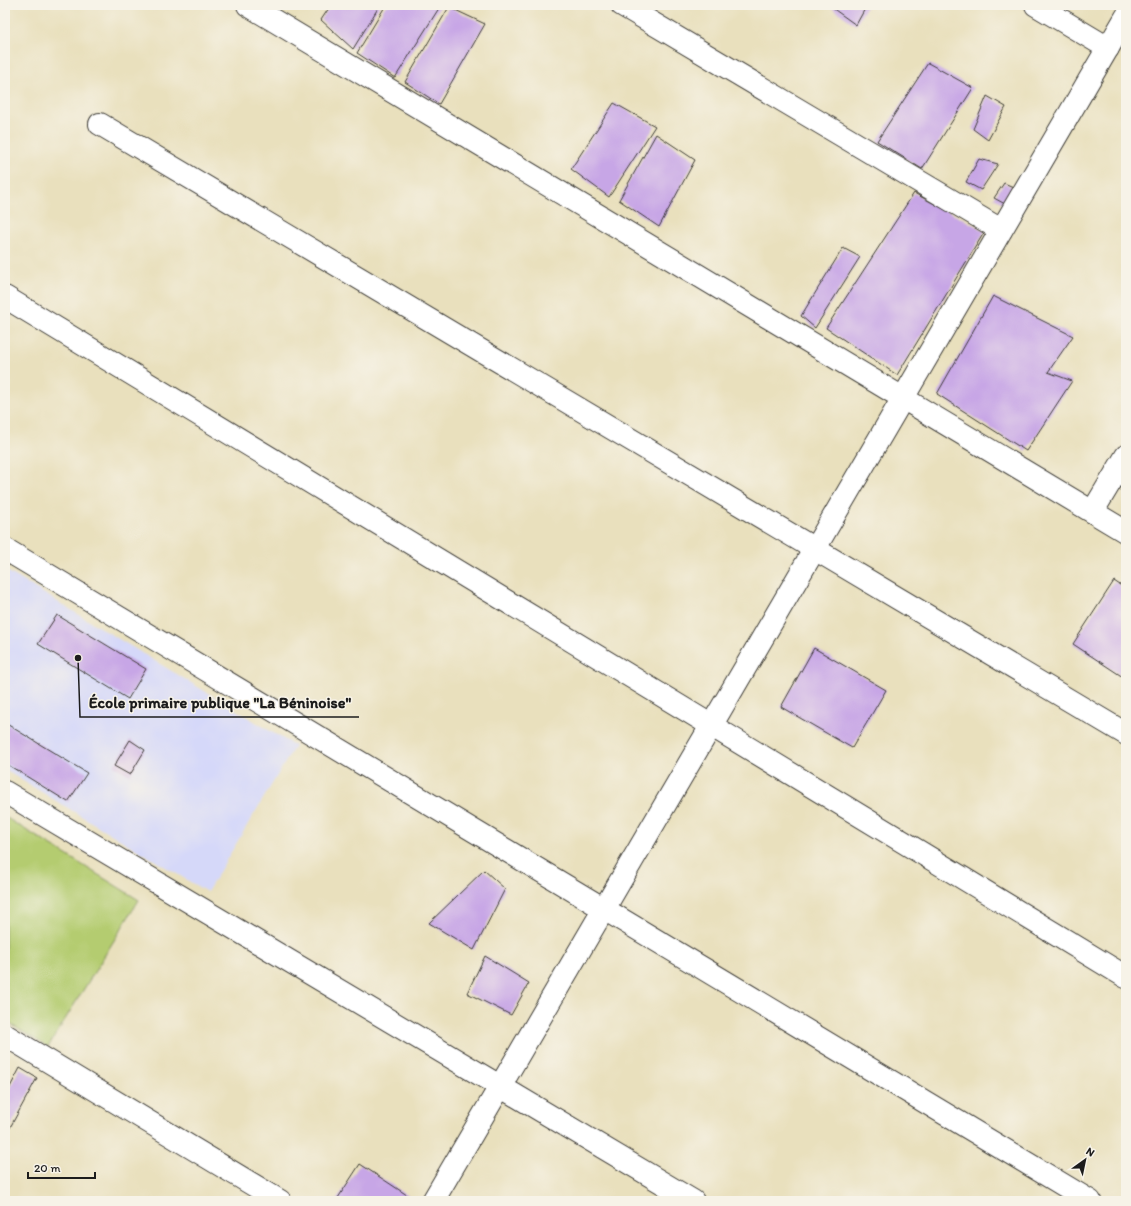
<svg xmlns="http://www.w3.org/2000/svg" width="1131" height="1206" viewBox="0 0 1131 1206" font-family="Itim,sans-serif">
<style>
.built{fill:#d5d8f9}
.green{fill:#b4cc70;stroke:#687446}
.building{fill:#c7a6e6}
.lines{fill:none;stroke-linecap:round;stroke-linejoin:round}
.street-casing{stroke:#3b3934;stroke-width:24}
.street{stroke:#fff;stroke-width:22}
.leader{fill:none;stroke:#1c1c1c;stroke-width:1.5}
.callout-dot{fill:#1c1c1c;stroke:#f7f3e8;stroke-width:1.5}
.callout-label{font-size:16px;text-anchor:middle;font-weight:bold;fill:#1c1c1c;stroke:#f7f3e8;stroke-width:3;stroke-linejoin:round;paint-order:stroke}
</style>
<rect width="100%" height="100%" fill="#f7f3e8"/>
<filter id="ink" filterUnits="userSpaceOnUse"><feTurbulence type="fractalNoise" baseFrequency=".025" numOctaves="2"/><feDisplacementMap in="SourceGraphic" scale="8" xChannelSelector="R" yChannelSelector="G"/><feConvolveMatrix kernelMatrix="1 2 1 2 8 2 1 2 1" color-interpolation-filters="sRGB"/></filter>
<filter id="wash" filterUnits="userSpaceOnUse"><feTurbulence type="fractalNoise" baseFrequency=".012" numOctaves="4" result="noise"/><feDisplacementMap in="SourceGraphic" scale="16" xChannelSelector="R" yChannelSelector="G"/><feGaussianBlur stdDeviation="0.9" result="paint"/><feColorMatrix in="noise" values="0 0 0 0 0 0 0 0 0 0 0 0 0 0 0 0 0 1.4 0 .05"/><feComposite in="paint" operator="in"/></filter>
<g filter="url(#wash)">
<rect width="100%" height="100%" fill="#e9e0bd"/>
<polygon class="built" points="5,570 295,746 207,892 5,770"/>
<polygon class="green" points="5,817 139,900 48,1047 5,1021"/>
<g id="blocks">
<g class="building">
<polygon points="331,5 380,5 353,49 321,20"/>
<polygon points="386,5 441,5 395,78 357,53"/>
<polygon points="828,5 867,5 856,25"/>
<polygon points="449,7 485,24 439,104 405,82"/>
<polygon points="928,63 973,88 922,169 877,141"/>
<polygon points="987,96 1006,107 988,140 973,129"/>
<polygon points="614,103 655,126 609,197 571,169"/>
<polygon points="656,134 695,160 659,227 619,200"/>
<polygon points="979,159 998,164 981,190 966,182"/>
<polygon points="1004,183 1018,189 1005,204 994,198"/>
<polygon points="914,193 985,231 897,375 826,328"/>
<polygon points="843,248 860,257 815,328 801,316"/>
<polygon points="993,296 1073,336 1048,372 1072,381 1026,451 937,394"/>
<polygon points="1114,581 1126,589 1126,679 1073,644"/>
<polygon points="57,615 146,669 128,699 38,644"/>
<polygon points="814,648 886,690 852,748 781,707"/>
<polygon points="5,723 87,773 68,802 5,763"/>
<polygon points="130,740 145,750 130,775 114,766"/>
<polygon points="484,870 505,889 474,950 429,923"/>
<polygon points="485,956 529,983 511,1015 467,993"/>
<polygon points="20,1068 37,1078 7,1133 5,1132 5,1087 9,1089"/>
<polygon points="360,1164 413,1199 412,1201 336,1201"/>
</g>
</g>
</g>
<g filter="url(#ink)">
<use href="#blocks" fill-opacity="0" stroke="#3b3934" stroke-width="1"/>
<g class="lines">
<g class="street-casing">
<g id="street">
<polyline points="248,5 1126,532"/>
<polyline points="622,5 1001,230"/>
<polyline points="1036,5 1108,48"/>
<polyline points="100,124 1126,734"/>
<polyline points="5,297 1126,977"/>
<polyline points="1093,511 1126,456"/>
<polyline points="5,549 1090,1201"/>
<polyline points="5,792 693,1201"/>
<polyline points="5,1035 280,1201"/>
<polyline points="433,1201 1126,17"/>
</g>
</g>
<use href="#street" class="street"/>
</g>
</g>
<path class="leader" d="M78 658L80 717H359"/>
<circle class="callout-dot" cx="78" cy="658" r="4"/>
<g class="callout-label">
<text x="220" y="708">École primaire publique "La Béninoise"</text>
</g>
<rect width="1131" height="1206" fill="none" stroke="#f7f3e8" stroke-width="20"/>
<g transform="translate(1085 1160) rotate(33)" stroke="#f7f3e8" stroke-width="3" paint-order="stroke">
<path d="M0-3L7 15L0 10L-7 15Z" fill="#1c1c1c"/>
<text y="-6" font-size="11" font-weight="bold" text-anchor="middle" fill="#1c1c1c">N</text>
</g>
<path d="M28 1172v6h67v-6" fill="none" stroke="#1c1c1c" stroke-width="2"/>
<text x="34" y="1172" font-size="12" fill="#1c1c1c" stroke="#f7f3e8" stroke-width="3" paint-order="stroke">20 m</text>
</svg>
